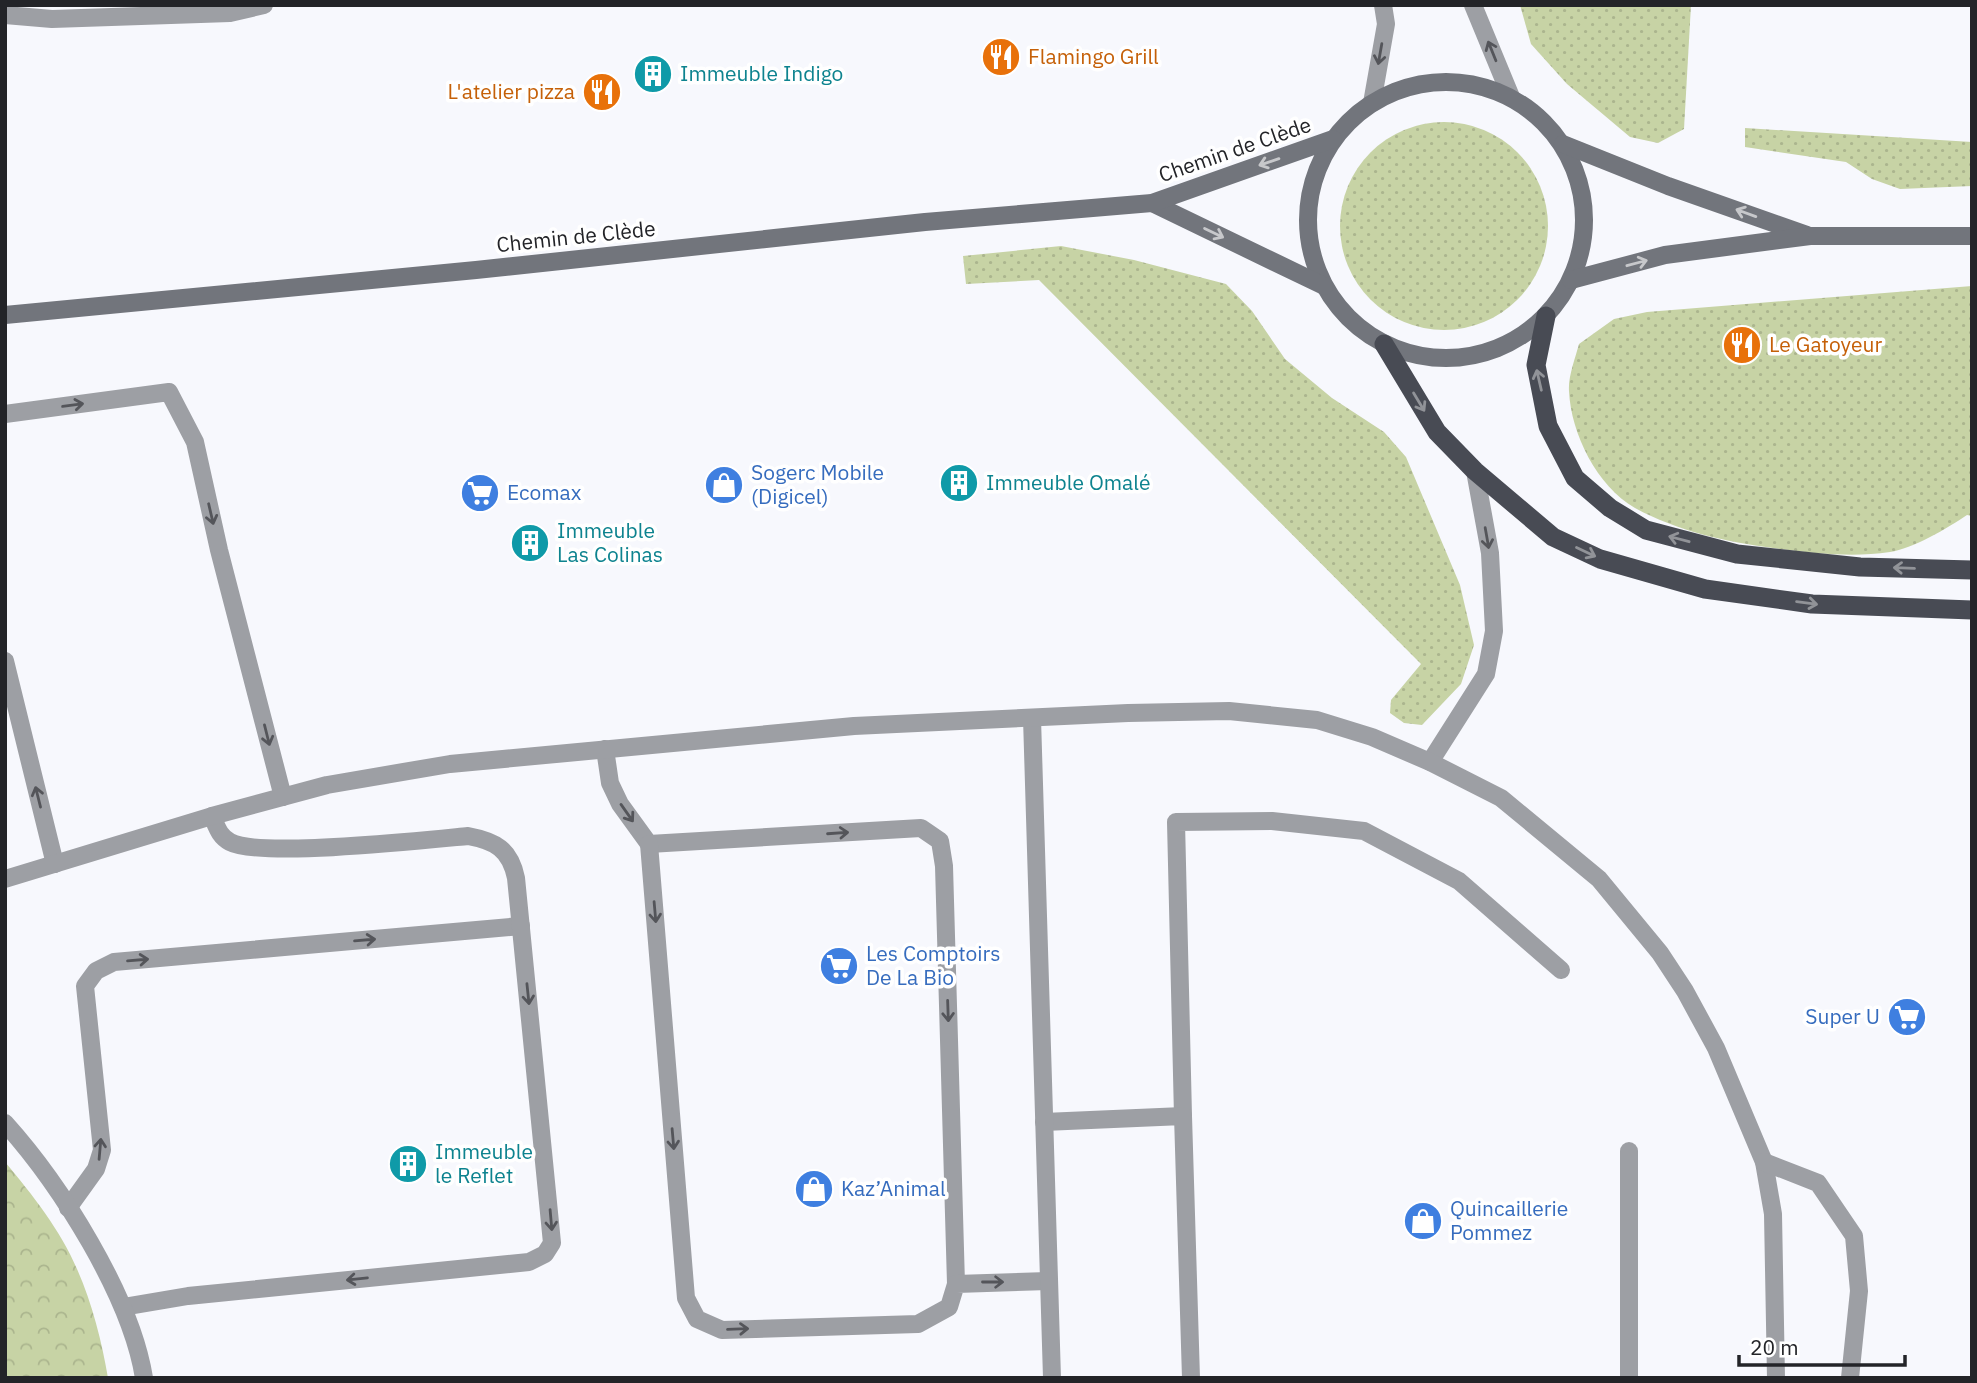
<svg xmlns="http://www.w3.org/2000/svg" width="1977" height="1383" viewBox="0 0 1977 1383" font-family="'IBM Plex Sans',sans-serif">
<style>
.grass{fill:url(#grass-dots)}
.forest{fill:url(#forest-crowns)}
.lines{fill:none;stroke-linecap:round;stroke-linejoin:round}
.service{stroke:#9d9fa4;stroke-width:18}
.minor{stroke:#9d9fa4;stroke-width:18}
.secondary{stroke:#72757c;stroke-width:18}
.trunk{stroke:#484b54;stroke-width:19}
.oneway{stroke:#54555a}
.oneway2{stroke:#c7c8cb}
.oneway3{stroke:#919398}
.labels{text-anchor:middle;stroke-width:7;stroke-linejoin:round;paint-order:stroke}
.food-label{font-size:21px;fill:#c56008;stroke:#fff;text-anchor:start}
.culture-label{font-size:21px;fill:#0d838f;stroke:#fff;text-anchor:start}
.street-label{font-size:21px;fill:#232428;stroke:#fff}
.shop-label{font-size:21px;fill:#366cbe;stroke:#fff;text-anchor:start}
</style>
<defs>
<pattern id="grass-dots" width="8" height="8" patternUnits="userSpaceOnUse" patternTransform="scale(1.75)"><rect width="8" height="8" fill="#c7d3a5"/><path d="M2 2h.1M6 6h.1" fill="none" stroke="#abb58e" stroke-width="1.8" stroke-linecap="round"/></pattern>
<pattern id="forest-crowns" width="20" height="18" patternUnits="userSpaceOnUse" patternTransform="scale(1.75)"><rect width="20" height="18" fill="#c7d3a5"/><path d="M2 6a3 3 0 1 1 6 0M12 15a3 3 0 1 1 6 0" fill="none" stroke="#abb58e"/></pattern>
</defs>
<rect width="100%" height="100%" fill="#f7f8fd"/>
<g class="grass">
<polygon points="1520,5 1691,5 1684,129 1658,143 1630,137 1567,84 1531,44"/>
<circle cx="1444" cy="226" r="104"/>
<polygon points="1745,128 1972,142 1972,186 1900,189 1872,179 1846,162 1745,147"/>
<polygon points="1061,246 1134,260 1226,284 1252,311 1285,359 1332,398 1384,432 1406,457 1460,585 1474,645 1461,684 1422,725 1404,723 1390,713 1391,700 1421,664 1039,280 966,284 963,256"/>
<path d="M1972 286V516L1967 515C1948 528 1912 549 1890 552 1851 558 1812 553 1773 548 1727 542 1677 531 1635 508 1597 486 1571 434 1569 391 1568 377 1575 359 1579 344L1614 319 1647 312Z"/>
</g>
<path class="forest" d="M5 1162C32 1194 61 1231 77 1269 92 1303 102 1342 108 1378H5Z"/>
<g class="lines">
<g class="service">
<polyline points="5,15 52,19 230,13 264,5"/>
<polyline points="5,414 169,392 195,442 219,550 283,797"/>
<polyline points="5,661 55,864"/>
<polyline points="605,749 610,783 620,804 649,844 921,828 940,841 944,866 956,1284"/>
<polyline points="649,844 686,1298 697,1319 722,1330 918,1324 949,1307 956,1284 1048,1281"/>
<polyline points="1183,1116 1176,822 1272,821 1364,831 1459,881 1561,970"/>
<polyline points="1044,1122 1183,1116 1191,1378"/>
<polyline points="1629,1151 1629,1378"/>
<polyline points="68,1208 96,1169 102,1150 85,986 96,971 114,962 521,926"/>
<path d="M123 1307 188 1296 529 1262 545 1254 552 1243 516 878C510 849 495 841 468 836 426 840 259 858 230 842 219 836 217 827 212 816"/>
</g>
<g class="minor">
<polyline points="1473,5 1511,97"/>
<polyline points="1372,103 1386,24 1383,5"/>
<polyline points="1032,718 1052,1378"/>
<polyline points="1430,762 1486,674 1494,631 1490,553 1475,471"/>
<polyline points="5,879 212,816 327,785 450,764 854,726 1128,713 1229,711 1317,720 1372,737 1430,762 1501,798 1599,879 1660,953 1685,991 1716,1048 1764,1162 1773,1214 1776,1378"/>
<path d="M5 1123C60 1184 131 1296 144 1378"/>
<polyline points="1764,1162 1818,1183 1854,1236 1859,1291 1850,1378"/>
</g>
<g class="secondary">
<circle cx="1446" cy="220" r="138"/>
<polyline points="1563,144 1668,186 1807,235"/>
<polyline points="1152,203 1324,286"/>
<polyline points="1571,280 1665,255 1810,236 1972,236"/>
<polyline points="5,315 476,270 925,222 1152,203 1333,139"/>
</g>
<g class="trunk">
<polyline points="1546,316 1536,365 1548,426 1575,478 1610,508 1646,530 1737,554 1860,567 1972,570"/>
<polyline points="1384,344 1437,432 1475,471 1553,537 1600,559 1705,589 1812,604 1972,610"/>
</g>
</g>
<defs><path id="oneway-shaft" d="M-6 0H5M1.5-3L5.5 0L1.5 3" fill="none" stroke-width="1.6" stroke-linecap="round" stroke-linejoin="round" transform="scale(1.75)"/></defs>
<g class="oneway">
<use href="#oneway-shaft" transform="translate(1492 51) rotate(-112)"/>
<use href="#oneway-shaft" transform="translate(1380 54) rotate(100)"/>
<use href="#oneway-shaft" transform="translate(73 405) rotate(-8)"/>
<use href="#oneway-shaft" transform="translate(211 514) rotate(77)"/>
<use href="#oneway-shaft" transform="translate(1487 538) rotate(80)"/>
<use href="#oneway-shaft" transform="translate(267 735) rotate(76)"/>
<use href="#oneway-shaft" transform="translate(38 797) rotate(-104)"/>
<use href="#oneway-shaft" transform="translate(627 813) rotate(55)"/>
<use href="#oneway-shaft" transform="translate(838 833) rotate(-4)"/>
<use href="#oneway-shaft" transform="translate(655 912) rotate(85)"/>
<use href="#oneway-shaft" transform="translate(365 940) rotate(-5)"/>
<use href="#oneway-shaft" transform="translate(138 960) rotate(-5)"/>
<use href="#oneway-shaft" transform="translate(528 994) rotate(84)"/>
<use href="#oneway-shaft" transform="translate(948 1011) rotate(88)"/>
<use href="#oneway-shaft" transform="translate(673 1139) rotate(85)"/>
<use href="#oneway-shaft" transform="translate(100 1149) rotate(-85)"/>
<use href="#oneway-shaft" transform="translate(551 1220) rotate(85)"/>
<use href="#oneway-shaft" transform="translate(357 1279) rotate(174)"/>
<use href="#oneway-shaft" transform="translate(993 1282)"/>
<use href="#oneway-shaft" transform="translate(738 1329) rotate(-2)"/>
</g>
<g class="oneway2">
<use href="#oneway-shaft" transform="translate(1269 162) rotate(161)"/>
<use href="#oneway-shaft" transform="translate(1746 213) rotate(-160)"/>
<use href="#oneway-shaft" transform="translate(1214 233) rotate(26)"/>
<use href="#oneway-shaft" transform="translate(1637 263) rotate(-15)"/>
</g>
<g class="oneway3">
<use href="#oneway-shaft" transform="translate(1539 380) rotate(-103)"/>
<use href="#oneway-shaft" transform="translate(1419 402) rotate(59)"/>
<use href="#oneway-shaft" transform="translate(1679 539) rotate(-165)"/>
<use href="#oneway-shaft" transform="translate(1586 552) rotate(25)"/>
<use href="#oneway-shaft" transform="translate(1904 568) rotate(-178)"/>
<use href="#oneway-shaft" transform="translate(1807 603) rotate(7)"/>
</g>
<defs>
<g id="restaurant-disc" transform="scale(2.0125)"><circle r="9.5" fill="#e8710a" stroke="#fff"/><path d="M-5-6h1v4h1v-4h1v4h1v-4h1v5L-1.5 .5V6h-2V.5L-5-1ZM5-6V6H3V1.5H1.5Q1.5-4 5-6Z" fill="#fff"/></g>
<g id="building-disc" transform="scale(2.0125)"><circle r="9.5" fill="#0f9aa8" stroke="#fff"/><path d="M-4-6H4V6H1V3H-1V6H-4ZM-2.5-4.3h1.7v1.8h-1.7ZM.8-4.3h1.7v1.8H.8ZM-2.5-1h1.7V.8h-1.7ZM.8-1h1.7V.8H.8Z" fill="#fff"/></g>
<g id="shop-disc" transform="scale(2.0125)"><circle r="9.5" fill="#3f7fe0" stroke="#fff"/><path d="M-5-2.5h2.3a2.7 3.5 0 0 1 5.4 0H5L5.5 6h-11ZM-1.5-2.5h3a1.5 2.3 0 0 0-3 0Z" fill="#fff"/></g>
<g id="supermarket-disc" transform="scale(2.0125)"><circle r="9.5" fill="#3f7fe0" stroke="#fff"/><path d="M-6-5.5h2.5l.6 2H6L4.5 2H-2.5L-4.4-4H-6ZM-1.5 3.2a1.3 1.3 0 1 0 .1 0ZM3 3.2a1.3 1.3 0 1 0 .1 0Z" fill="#fff"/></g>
</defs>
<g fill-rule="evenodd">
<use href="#restaurant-disc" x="1001" y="57"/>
<use href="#building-disc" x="653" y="74"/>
<use href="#restaurant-disc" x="602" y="92"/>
<use href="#restaurant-disc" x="1742" y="345"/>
<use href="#building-disc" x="959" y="483"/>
<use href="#shop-disc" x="724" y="485"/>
<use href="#supermarket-disc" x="480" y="493"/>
<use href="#building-disc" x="530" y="543"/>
<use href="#supermarket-disc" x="839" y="966"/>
<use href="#supermarket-disc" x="1907" y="1017"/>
<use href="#building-disc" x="408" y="1164"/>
<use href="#shop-disc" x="814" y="1189"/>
<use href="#shop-disc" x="1423" y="1221"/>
</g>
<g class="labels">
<g class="food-label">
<text x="1028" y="64">Flamingo Grill</text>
<text x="575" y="99" text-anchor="end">L'atelier pizza</text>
<text x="1769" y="352">Le Gatoyeur</text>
</g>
<g class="culture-label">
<text x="680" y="81">Immeuble Indigo</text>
<text x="986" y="490">Immeuble Omalé</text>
<text x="557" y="538">Immeuble<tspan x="557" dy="24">Las Colinas</tspan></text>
<text x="435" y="1159">Immeuble<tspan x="435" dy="24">le Reflet</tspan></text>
</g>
<g class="street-label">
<text transform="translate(1235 150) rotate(-19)" y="7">Chemin de Clède</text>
<text transform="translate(576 237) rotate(-6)" y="7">Chemin de Clède</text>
</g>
<g class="shop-label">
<text x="751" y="480">Sogerc Mobile<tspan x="751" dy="24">(Digicel)</tspan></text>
<text x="507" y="500">Ecomax</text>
<text x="866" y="961">Les Comptoirs<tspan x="866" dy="24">De La Bio</tspan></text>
<text x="1880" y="1024" text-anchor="end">Super U</text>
<text x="841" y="1196">Kaz’Animal</text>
<text x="1450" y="1216">Quincaillerie<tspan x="1450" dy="24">Pommez</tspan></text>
</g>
</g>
<rect width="1977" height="1383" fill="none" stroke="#232428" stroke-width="14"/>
<path d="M1739 1355v10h166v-10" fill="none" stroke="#232428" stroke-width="3.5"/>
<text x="1750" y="1355" font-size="21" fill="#232428" stroke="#ffffff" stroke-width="5" paint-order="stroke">20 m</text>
</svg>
